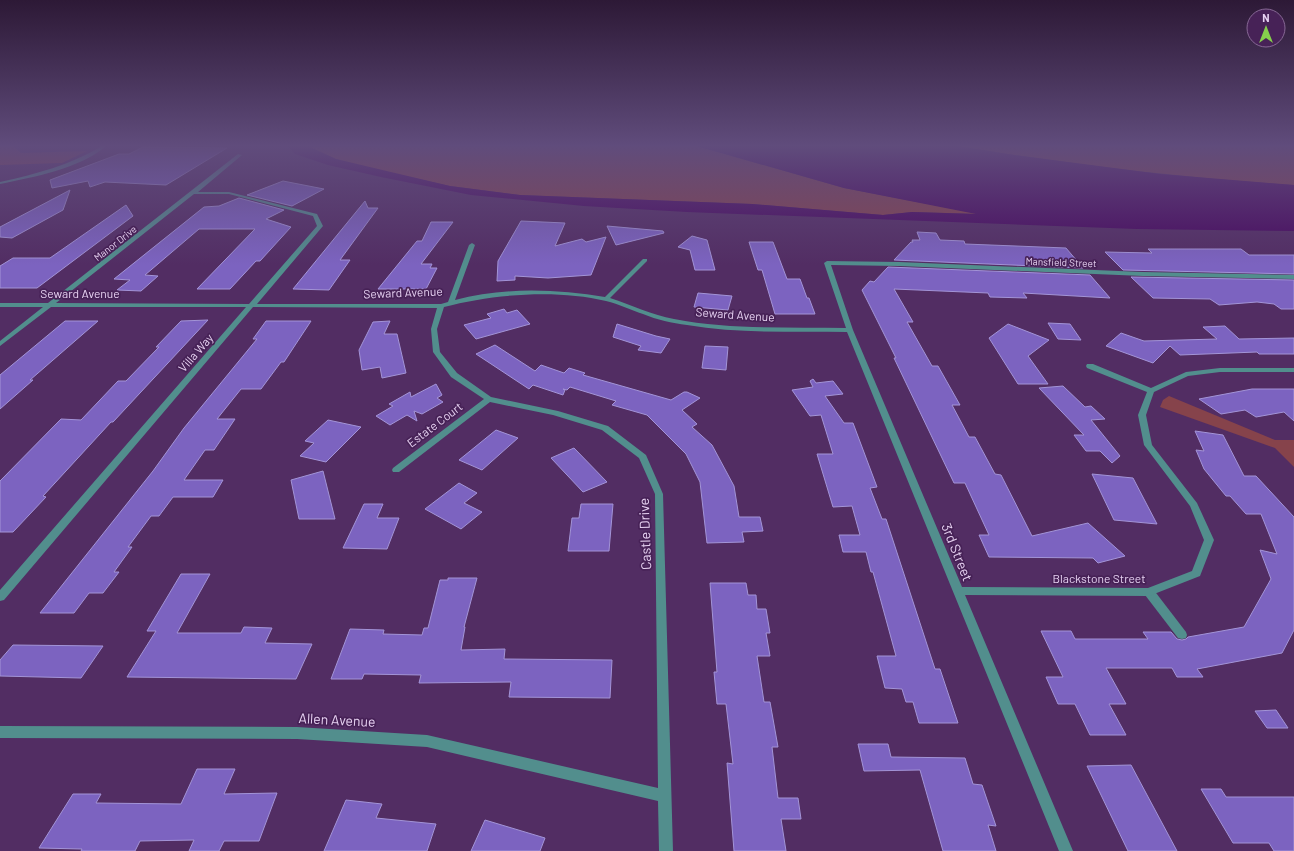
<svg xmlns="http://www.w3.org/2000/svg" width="1294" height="851" viewBox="0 0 1294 851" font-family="Barlow,sans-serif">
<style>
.green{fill:#86434b}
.water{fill:#47085e}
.building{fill:#7c63c0;stroke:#a394d7}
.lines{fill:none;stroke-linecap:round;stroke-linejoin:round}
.lane{fill:#528e8d;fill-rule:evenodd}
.street{fill:#528e8d;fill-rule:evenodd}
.labels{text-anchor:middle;stroke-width:3.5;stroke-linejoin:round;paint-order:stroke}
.far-street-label{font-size:10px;fill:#e6d1f1;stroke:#472257}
.street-label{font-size:12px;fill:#e6d1f1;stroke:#472257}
.near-street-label{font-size:14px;fill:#e6d1f1;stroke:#472257}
</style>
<rect width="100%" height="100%" fill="#522d63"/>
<g class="green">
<polygon points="0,146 13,146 21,153 87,151 62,163 0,165"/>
<path d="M957 146H1294V185C1181 178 1069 164 957 146Z"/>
<polygon points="308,147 697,146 844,188 980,214 912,212 883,215 752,204 520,195 450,186 365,167 336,159"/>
<polygon points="1169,396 1275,440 1294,440 1294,467 1275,448 1160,407 1163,400"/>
</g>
<polygon class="water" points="288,146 308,146 336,159 450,186 520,195 752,204 883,215 912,212 976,214 844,188 697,146 957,146 1014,155 1160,174 1294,185 1294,231 1137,229 687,212 584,206 471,195 381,177 328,165 295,154"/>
<g class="building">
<polygon points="143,147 227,148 166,185 105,182 90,187 88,181 52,188 50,180 119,154 129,154"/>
<polygon points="283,181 324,189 292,206 247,195"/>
<polygon points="70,190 63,210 12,238 0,237 0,227"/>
<polygon points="239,198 284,210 266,219 291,227 260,261 256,261 230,289 197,289 255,229 199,229 145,275 158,276 141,291 117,290 130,280 114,279 204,207 219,206"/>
<polygon points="365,201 368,208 378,208 340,260 350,260 329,290 293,289"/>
<polygon points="126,205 133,216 37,288 0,288 0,266 13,258 50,258"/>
<polygon points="521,221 565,223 555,246 582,239 586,242 606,237 591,275 548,278 515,276 515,280 497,281 498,261"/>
<polygon points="431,222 453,222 421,264 432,264 430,268 437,268 426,289 378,289 417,241 422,241"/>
<polygon points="607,226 663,231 664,233 616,245"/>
<polygon points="917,232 936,233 940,240 964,241 965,244 1066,248 1083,268 894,260 911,242 913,242 912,240 920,240"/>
<polygon points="692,236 707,240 715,270 695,270 690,250 678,247"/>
<polygon points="749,242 773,242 787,279 800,279 807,298 809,298 815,314 775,314 762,270 758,270"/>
<polygon points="1148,249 1241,249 1249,255 1294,255 1294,274 1123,270 1105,252 1152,253"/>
<polygon points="888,267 1090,275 1110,298 1023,293 1027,298 990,297 988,293 894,289 913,322 907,322 932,366 938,366 960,405 952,405 969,437 975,437 995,474 1001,475 1032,536 1088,523 1125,556 1098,563 1093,558 989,557 979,535 989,535 965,483 954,483 894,358 896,358 862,290 870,281 874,282"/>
<polygon points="1131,277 1294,280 1294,309 1281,309 1274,304 1257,302 1219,305 1210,299 1153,298"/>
<polygon points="698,293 732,296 728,310 694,307"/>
<polygon points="504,309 507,313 517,310 530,324 476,339 464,325 491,318 487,314"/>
<polygon points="208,320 113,422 111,422 43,496 46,497 13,532 0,532 0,481 61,419 81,420 118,381 126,381 159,347 156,347 181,321"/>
<polygon points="65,321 98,321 30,380 33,380 0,409 0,375"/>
<polygon points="266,321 311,321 284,362 281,362 261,389 241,389 217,419 235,419 214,450 205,450 184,480 223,480 213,497 173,497 159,516 151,516 128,547 132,547 114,572 119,572 103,593 89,593 74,613 40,613 153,471 184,428 257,339 253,339"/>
<polygon points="390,321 384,334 397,334 406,373 382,378 380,367 362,370 359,350 373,322"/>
<polygon points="1048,323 1070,324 1081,340 1058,339"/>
<polygon points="617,324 656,336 670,339 661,353 638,350 641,346 613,337"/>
<polygon points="1008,324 1049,340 1028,356 1048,384 1018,384 989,338"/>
<polygon points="1225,326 1239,339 1294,338 1294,354 1259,354 1257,352 1180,355 1170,346 1153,363 1106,346 1121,333 1144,341 1217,339 1203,327"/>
<polygon points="495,345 535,371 541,365 564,373 569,368 585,373 583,375 671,400 684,392 687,392 700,398 682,410 697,424 692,427 712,445 734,486 739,517 760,517 763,531 742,532 744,542 707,543 700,482 686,454 647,415 612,405 616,401 570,387 567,390 563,389 565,390 563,395 533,385 529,389 476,354"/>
<polygon points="705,346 728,347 726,370 702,368"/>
<polygon points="813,379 816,383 833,381 843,394 825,396 844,423 853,423 877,487 870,488 882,519 886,519 935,669 940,669 958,723 919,723 913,702 906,702 902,689 885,688 877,656 896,656 873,572 871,572 866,552 843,552 839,535 860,535 852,506 833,507 817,454 833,454 821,415 810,416 792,390 813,387 810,381"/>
<polygon points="436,384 442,395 437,398 443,402 422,414 414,411 417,421 407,415 390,425 376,416 393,406 389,404 410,392 411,397"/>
<polygon points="1063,386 1085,407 1091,406 1105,419 1091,420 1120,456 1112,463 1100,451 1086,451 1074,435 1084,435 1039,388"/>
<polygon points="1252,389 1294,389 1294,421 1284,412 1256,417 1245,410 1221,414 1199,399"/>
<polygon points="328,420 361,427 326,462 300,456 314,443 305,441"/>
<polygon points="496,430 518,438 482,470 459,460"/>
<polygon points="1195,431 1223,435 1244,476 1256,476 1294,517 1294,630 1282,653 1197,669 1203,677 1177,677 1172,668 1106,668 1126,704 1109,704 1126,735 1090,735 1075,704 1058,704 1046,677 1063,677 1041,631 1071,631 1075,639 1148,639 1143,632 1171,632 1177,639 1182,640 1186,639 1188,637 1244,627 1271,579 1260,550 1277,554 1261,514 1246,514 1230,496 1226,496 1204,469 1196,450 1204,451"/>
<polygon points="574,448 607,482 583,492 551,458"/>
<polygon points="323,471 335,519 299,519 291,480"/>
<polygon points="1092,474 1133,478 1157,524 1114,520"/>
<polygon points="459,483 477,493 464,503 482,512 461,529 425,509"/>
<polygon points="364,504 383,504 377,518 399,518 387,549 343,548"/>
<polygon points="581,504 613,504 609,551 568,551 572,518 579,518"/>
<polygon points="181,574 210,574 177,633 241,633 244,627 272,628 265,643 312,644 296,679 127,677 156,631 147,631"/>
<polygon points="448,578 477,578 464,627 465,627 461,650 505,649 504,659 612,660 610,698 509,697 511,682 419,683 421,675 364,674 362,679 331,679 350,629 384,630 383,634 422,635 424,628 428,628 440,580 448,580"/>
<polygon points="710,583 746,583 748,595 756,595 757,609 766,609 770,633 766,633 770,656 757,656 764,702 770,702 778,747 772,747 778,798 798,798 801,819 781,819 786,851 734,851 727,763 733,764 726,704 717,704 714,672 717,672"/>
<polygon points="13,645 103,646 81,678 0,676 0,660"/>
<polygon points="1276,710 1288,728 1267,728 1255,711"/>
<polygon points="858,744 888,744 891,757 965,758 973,784 982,785 996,826 988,825 996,851 943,851 920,770 864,771"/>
<polygon points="1131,765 1177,851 1128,851 1087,766"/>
<polygon points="197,769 235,769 224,794 277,793 259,841 224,841 219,851 189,851 194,840 140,841 135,851 81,851 82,849 39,848 73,794 101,794 96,803 181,804"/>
<polygon points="1201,789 1221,789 1226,797 1294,797 1294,851 1274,851 1269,843 1233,843"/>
<polygon points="346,800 382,804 376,818 436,824 427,851 324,851"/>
<polygon points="485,820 545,838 540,851 471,851"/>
</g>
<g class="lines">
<polygon class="lane" points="1149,588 1153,589 1186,632 1187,635 1186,638 1182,639 1178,638 1145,595 1144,592 1145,589"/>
<g class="street">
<path d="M102 146H106C79 169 34 177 0 184V182C36 174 70 165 102 146Z"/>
<path d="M238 154 242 155 198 192H229L317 214 323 226 257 304H441L448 302 469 245 472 243 475 245 455 300C503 287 556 289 605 297L643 259H647V261L610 298C632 305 652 315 674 319 731 330 789 327 846 328L824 263 827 261 899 262 1143 272 1294 275V279L1143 276 899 266 831 265 853 330 962 587 1148 588 1192 571 1204 540 1190 506 1144 445 1138 415 1147 392 1087 368 1086 366 1087 364H1093L1151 388 1186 372 1220 368H1294V372H1220L1188 376 1154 392 1146 415 1152 445 1197 503 1214 540 1200 576 1149 596 965 595 1073 851H1059L847 332C794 331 740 334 687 325 672 323 657 320 643 314 631 310 619 304 606 301 557 289 493 294 444 307L437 329 440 352 457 373 491 397 558 411 608 426 646 455 663 494 673 851H659L658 801 427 747 297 739 0 738V726L297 727 427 735 658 788 655 494 639 458 602 430 553 415 490 402 399 472H393L392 470 393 468 484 399 451 377 433 352 431 329 437 308 253 307 4 600 0 601V590L246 307H51L0 346V341L43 307H0V303H48ZM194 194H229L313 216 317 226 249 304 56 303Z"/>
</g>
</g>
<linearGradient id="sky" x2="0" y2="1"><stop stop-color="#2d1936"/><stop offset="0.55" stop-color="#604c7c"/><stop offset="1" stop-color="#604c7c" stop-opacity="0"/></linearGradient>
<rect width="1294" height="265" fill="url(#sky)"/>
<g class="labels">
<g class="far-street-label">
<text transform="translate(115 243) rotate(-38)" y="4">Manor Drive</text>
<text transform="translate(1061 262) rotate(2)" y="4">Mansfield Street</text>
</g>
<g class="street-label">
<text transform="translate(403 293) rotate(-2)" y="4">Seward Avenue</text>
<text x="80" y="298">Seward Avenue</text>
<text transform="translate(735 315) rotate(4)" y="4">Seward Avenue</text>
<text transform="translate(196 353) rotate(-49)" y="4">Villa Way</text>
<text transform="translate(435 425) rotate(-37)" y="4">Estate Court</text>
<text x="1099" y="583">Blackstone Street</text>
</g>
<g class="near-street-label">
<text transform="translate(645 534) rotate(-92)" y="5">Castle Drive</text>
<text transform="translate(957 552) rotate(68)" y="5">3rd Street</text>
<text transform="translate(337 720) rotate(3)" y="5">Allen Avenue</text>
</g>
</g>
<g transform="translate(1266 28)"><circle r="19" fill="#472257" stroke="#876895"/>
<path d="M0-3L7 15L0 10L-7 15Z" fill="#85cf4c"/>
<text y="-6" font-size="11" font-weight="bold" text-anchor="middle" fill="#e6d1f1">N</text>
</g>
</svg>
